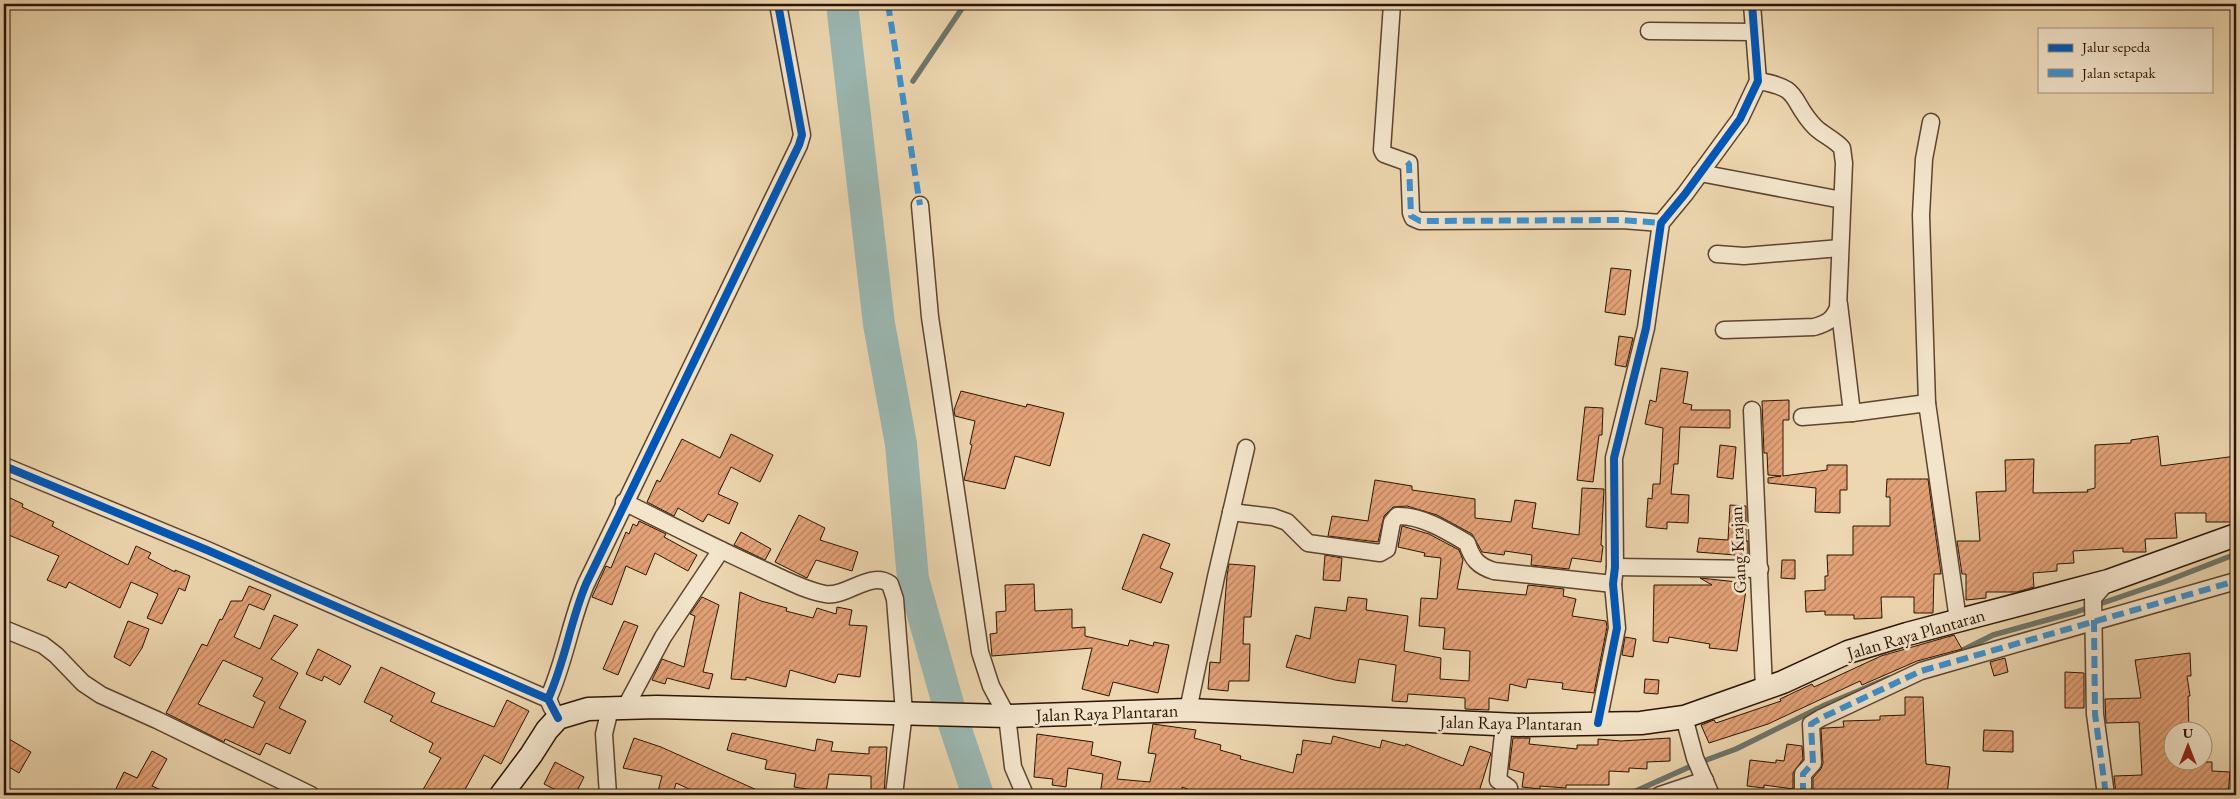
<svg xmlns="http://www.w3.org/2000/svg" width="2240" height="799" viewBox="0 0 2240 799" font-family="'EB Garamond',serif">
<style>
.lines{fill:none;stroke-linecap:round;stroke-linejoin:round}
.stream{stroke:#6e766c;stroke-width:5.5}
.river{stroke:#9bb8b3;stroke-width:32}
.building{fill:url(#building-hatch);stroke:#2b1302;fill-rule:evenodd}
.minor-casing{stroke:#5c442e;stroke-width:19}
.secondary-casing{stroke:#2b1302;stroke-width:25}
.minor{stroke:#f3e5cc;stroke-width:16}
.secondary{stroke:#f3e5cc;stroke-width:22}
.quiet{stroke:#3c92d1;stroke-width:6;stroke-dasharray:12 6;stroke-linecap:butt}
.cycleway-casing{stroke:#f3e5cc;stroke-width:11}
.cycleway{stroke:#0057b8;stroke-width:8}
.labels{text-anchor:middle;stroke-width:5;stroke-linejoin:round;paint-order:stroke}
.street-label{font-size:18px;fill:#2b1302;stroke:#f3e5cc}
</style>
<defs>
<pattern id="building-hatch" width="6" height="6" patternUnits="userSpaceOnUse" patternTransform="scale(1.25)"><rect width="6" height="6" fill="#e4a277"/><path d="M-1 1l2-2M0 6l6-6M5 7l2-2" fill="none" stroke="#b9835f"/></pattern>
</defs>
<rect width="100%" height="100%" fill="#edd7b0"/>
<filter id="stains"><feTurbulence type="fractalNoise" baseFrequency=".004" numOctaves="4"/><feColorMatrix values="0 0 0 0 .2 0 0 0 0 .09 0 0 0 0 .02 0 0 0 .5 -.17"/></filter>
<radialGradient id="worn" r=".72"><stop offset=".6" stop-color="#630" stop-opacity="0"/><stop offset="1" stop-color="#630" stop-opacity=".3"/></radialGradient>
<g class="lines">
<g class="stream">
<polyline points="913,81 965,4"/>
<polyline points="1959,652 1993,635 2076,612 2164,582 2236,554"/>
<polyline points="1627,795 1698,763 1736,749 1825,705 1889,678"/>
</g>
<polyline class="river" points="842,4 879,324 901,444 913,579 952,718 978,795"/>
</g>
<g class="building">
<polygon points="1611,268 1631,270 1625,315 1605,312"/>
<polygon points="1619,336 1633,338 1626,367 1615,365"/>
<polygon points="1661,368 1688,372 1683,403 1692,405 1691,410 1730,410 1730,428 1680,427 1678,464 1674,464 1671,494 1689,495 1688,523 1667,522 1667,529 1646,527 1648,498 1652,499 1653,484 1660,484 1663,428 1645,424 1650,400 1656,402"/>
<polygon points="961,391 1026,407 1027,404 1064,413 1050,466 1015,456 1005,489 964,480 972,445 970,444 975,421 955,416 954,410"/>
<polygon points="1789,400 1789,420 1783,420 1783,476 1827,470 1827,465 1847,465 1847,490 1840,490 1840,513 1815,512 1816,488 1768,483 1768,478 1781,476 1768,475 1767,453 1764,453 1762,401"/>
<polygon points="1585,407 1603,408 1602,435 1599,435 1593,482 1577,480"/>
<polygon points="731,434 773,455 760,482 731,467 718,494 738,503 729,524 708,514 703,522 678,508 674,516 647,502 657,480 660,482 682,439 720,458"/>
<polygon points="2158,436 2161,466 2236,456 2236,522 2206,522 2206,513 2175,513 2177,538 2145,539 2146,552 2123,552 2123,548 2073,551 2074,563 2057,564 2057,571 2033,573 2034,587 2017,592 1986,592 1986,598 1966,600 1966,574 1962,574 1957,541 1980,541 1976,492 2006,491 2005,460 2034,459 2033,493 2088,492 2087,490 2095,488 2095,445 2131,443 2131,440"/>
<polygon points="1720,445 1736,447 1733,479 1717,477"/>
<polygon points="1887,479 1928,479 1941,574 1934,574 1933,613 1914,613 1914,597 1881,597 1882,618 1854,619 1854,615 1825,615 1825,611 1806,612 1805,591 1825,590 1825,576 1828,576 1827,555 1853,555 1853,526 1890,526 1890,497 1886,497"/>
<polygon points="1375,480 1412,486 1412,490 1475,499 1475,518 1511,522 1515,500 1536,503 1532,528 1579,535 1582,488 1604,489 1601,545 1603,546 1601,562 1572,558 1569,569 1531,565 1532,555 1505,551 1504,555 1482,552 1472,534 1437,515 1407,506 1393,507 1384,516 1378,542 1328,536 1332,516 1368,521"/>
<polygon points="8,497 23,504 22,507 54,522 52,526 128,565 136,546 151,553 148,558 175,572 175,570 190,576 185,591 179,588 162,624 147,618 158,594 131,582 120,608 69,582 66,588 47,580 59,556 4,533 4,506"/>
<polygon points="1730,505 1746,506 1746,541 1748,541 1748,556 1697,552 1699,538 1728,540"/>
<polygon points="799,515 825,528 820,540 858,552 852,571 816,560 807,578 775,562"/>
<polygon points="639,521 666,534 664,537 697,555 688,571 655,553 646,575 626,566 612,605 592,597 606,566 611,568 626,532 629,534 633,524 637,526"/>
<polygon points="1402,526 1429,534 1459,550 1463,560 1457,589 1526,595 1528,585 1564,589 1563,596 1576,599 1572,616 1606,621 1607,627 1594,693 1562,689 1563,683 1528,679 1526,688 1510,684 1508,701 1489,698 1489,710 1465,709 1465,698 1408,694 1407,702 1392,701 1396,665 1359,659 1355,683 1335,680 1286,667 1296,635 1310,639 1315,607 1346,611 1348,597 1367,599 1366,610 1408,616 1404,651 1441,658 1440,679 1469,681 1470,651 1443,649 1445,628 1419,626 1421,598 1437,599 1441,558 1424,556 1425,553 1398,547"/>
<polygon points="741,532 771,549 765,560 734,545"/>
<polygon points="1143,534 1170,544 1160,568 1173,573 1161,603 1122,589"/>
<polygon points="1325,555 1342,558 1340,581 1323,580"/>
<polygon points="1782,560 1795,560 1795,579 1781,578"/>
<polygon points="1229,564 1255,566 1251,617 1244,617 1243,644 1250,644 1249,681 1229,681 1228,691 1208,689 1210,662 1220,663 1227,576"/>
<polygon points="1700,578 1747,583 1737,651 1709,648 1710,644 1669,637 1668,643 1653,641 1654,585 1712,585"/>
<polygon points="1034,584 1035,611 1072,609 1072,628 1085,627 1085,636 1128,646 1130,640 1153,646 1154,642 1169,645 1158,693 1113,682 1109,696 1082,689 1092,648 992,656 990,634 997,633 996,612 1006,611 1005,585"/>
<path d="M249 586 271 595 264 610 249 604 234 637 260 649 274 615 298 625 271 659 298 673 279 708 306 721 290 754 266 743 260 755 225 739 224 742 166 713 202 644 207 646 220 619 222 620 231 601H242ZM223 660 263 678 253 696 265 702 253 728 198 704Z"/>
<polygon points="740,592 761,601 787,608 786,611 813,618 817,608 836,614 837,607 852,610 849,625 867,626 860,677 838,674 835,683 790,670 786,687 746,677 746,680 731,679"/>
<polygon points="702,597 719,605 703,672 713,674 709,689 667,678 665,684 652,680 662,659 684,667 695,616 690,614"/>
<polygon points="128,621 149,629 142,648 130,666 114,657"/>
<polygon points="624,621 638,626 618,675 603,669"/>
<polygon points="1954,635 1962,649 1917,661 1862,685 1860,681 1768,724 1709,743 1701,725 1714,720 1716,723 1781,701 1780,699 1812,684 1814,687 1881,656"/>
<polygon points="1625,637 1636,639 1633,657 1622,655"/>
<polygon points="318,649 351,666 340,685 324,676 322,681 306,674"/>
<polygon points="2190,653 2191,676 2187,676 2190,696 2188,696 2189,732 2172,732 2172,762 2212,762 2212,771 2230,772 2228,795 2116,795 2114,776 2142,775 2139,722 2106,723 2105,699 2141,698 2135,660"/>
<polygon points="2005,658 2008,672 1994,676 1990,662"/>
<polygon points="381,667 435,693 431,702 494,727 507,700 529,711 501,764 484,755 462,795 420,795 441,758 429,752 433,743 390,721 393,716 364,702"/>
<polygon points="2065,672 2084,673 2084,708 2065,708"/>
<polygon points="1645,679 1659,680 1658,694 1644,693"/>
<polygon points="1905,697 1923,697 1926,764 1950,767 1947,795 1829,795 1813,793 1813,778 1821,769 1823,763 1821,729 1825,728 1844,727 1843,721 1880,720 1880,716 1905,715"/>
<polygon points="1153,724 1196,730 1194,738 1221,745 1220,750 1241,756 1240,759 1293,773 1297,754 1301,755 1303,740 1331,744 1333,736 1380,748 1382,740 1405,746 1406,744 1463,766 1470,746 1491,753 1478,795 1203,795 1182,787 1182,795 1100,795 1103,774 1068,768 1066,787 1052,785 1053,779 1034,777 1037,734 1093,742 1091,755 1121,762 1117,779 1150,782 1156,754 1148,753"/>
<polygon points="1984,730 2013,731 2013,752 1983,751"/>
<polygon points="732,733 815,751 817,739 833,742 831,751 869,754 869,747 887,747 884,795 871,795 871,776 829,774 826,792 794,787 796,774 765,769 767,760 727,750"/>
<polygon points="4,736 31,752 19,773 4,764"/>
<polygon points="634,738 661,747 768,795 702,795 676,783 673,795 657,795 662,776 623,768"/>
<polygon points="1513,738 1530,738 1529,744 1577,749 1577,745 1598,745 1598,739 1621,741 1670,738 1670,761 1647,762 1647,769 1629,768 1629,772 1609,771 1609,785 1566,785 1566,788 1540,786 1540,789 1522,787 1524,773 1509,769"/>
<polygon points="1787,744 1802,746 1803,759 1793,773 1793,789 1764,785 1764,788 1747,786 1750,760 1776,763 1776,760 1784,761"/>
<polygon points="152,751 167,759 152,786 173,795 113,795 124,772 137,778"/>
<polygon points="555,762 584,777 575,795 566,795 544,784"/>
</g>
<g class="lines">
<g class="minor-casing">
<g id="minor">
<polyline points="1392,4 1382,150 1384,154 1409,163 1411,213 1413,218 1420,221 1622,220 1661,223"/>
<polyline points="1649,31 1754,32"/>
<polyline points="1700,173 1842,200"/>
<polyline points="920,205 930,317 980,652 991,686 1007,716 1013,767 1025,795"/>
<polyline points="1717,254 1744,256 1840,248"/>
<path d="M1724 330 1814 327C1827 323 1832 321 1838 308L1844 163 1842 148C1834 139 1823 135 1815 127 1789 100 1803 88 1758 81"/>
<polyline points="1927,403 1921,215 1924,159 1931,122"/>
<polyline points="1752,410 1764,689"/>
<polyline points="1852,413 1927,403 1958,620"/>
<polyline points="1802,417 1852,413 1839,304"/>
<polyline points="4,466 207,550 548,699 552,708"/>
<path d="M624 502C671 525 717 549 764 570 784 579 804 590 825 594 846 598 870 570 890 584L895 599 904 712 894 795"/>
<path d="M1231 512 1273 517 1287 522 1308 543 1380 553 1387 549 1392 522 1397 516C1421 515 1447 531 1467 543 1472 559 1478 566 1494 571L1613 584"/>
<polyline points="1615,567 1760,569"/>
<polyline points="4,629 43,645 56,655 83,683 101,695 157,720 311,795"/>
<path d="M548 699C565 662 570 622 586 584L799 145 802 135 800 124 778 4"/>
<polyline points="625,708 663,637 721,550"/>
<polyline points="1188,710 1216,577 1246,448"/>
<polyline points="1684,717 1695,758 1711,795"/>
<polyline points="1598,723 1617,628 1613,584 1615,567 1614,458 1646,328 1661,223 1685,194 1740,119 1758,81 1752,4"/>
<polyline points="1504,725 1498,780 1509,788"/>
<polyline points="608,795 604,734 610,709"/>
<polyline points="1660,795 1705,780"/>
<polyline points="1803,795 1803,774 1813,763 1811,724 1821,718 1921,671 2236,581"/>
<polyline points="2106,795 2095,714 2093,598 2108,581"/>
</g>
</g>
<g class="secondary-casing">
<polyline id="secondary" points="501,795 531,755 547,730 558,718 588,709 657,707 1007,716 1188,710 1518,725 1641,723 1684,717 1783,682 1848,652 1907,634 2108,581 2236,535"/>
</g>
<use href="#minor" class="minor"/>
<use href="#secondary" class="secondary"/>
<g class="quiet">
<polyline points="888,4 920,205"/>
<polyline points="1407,162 1409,164 1411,216 1420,221 1622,220 1661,223"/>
<polyline points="2094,620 2095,714 2106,795"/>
<polyline points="1803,795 1803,774 1813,763 1811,724 1821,718 1921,671 2236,581"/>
</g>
<g class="cycleway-casing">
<g id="cycleway">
<polyline points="4,466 207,550 548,699 558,718"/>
<path d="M548 699C565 662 570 622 586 584L799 145 802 135 800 124 778 4"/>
<polyline points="1598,723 1617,628 1613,584 1615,567 1614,458 1646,328 1661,223 1685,194 1740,119 1758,81 1752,4"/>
</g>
</g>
<use href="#cycleway" class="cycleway"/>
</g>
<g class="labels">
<g class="street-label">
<text transform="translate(1738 550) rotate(-93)" y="6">Gang Krajan</text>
<text transform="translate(1916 634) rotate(-16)" y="6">Jalan Raya Plantaran</text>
<text transform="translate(1107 713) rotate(-2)" y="6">Jalan Raya Plantaran</text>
<text transform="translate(1511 723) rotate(1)" y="6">Jalan Raya Plantaran</text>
</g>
</g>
<rect width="2240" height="799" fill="none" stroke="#edd7b0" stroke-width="20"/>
<rect x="5" y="5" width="2230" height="789" fill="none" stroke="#2b1302" stroke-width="2.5"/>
<rect x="10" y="10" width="2220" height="779" fill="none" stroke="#2b1302"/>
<rect x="2038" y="28" width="175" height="65" fill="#f3e5cc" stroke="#a3917b"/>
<rect x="2048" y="44" width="25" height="8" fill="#0057b8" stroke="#a3917b"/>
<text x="2082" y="52" font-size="15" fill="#2b1302">Jalur sepeda</text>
<rect x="2048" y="69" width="25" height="8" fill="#3c92d1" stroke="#a3917b"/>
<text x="2082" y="78" font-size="15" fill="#2b1302">Jalan setapak</text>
<g transform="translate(2188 746)"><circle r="24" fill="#f3e5cc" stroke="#a3917b"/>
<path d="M0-4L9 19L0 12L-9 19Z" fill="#8f2418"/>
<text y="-8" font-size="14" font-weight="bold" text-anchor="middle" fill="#2b1302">U</text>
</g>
<rect width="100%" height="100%" filter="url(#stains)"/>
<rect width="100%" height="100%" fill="url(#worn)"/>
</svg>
